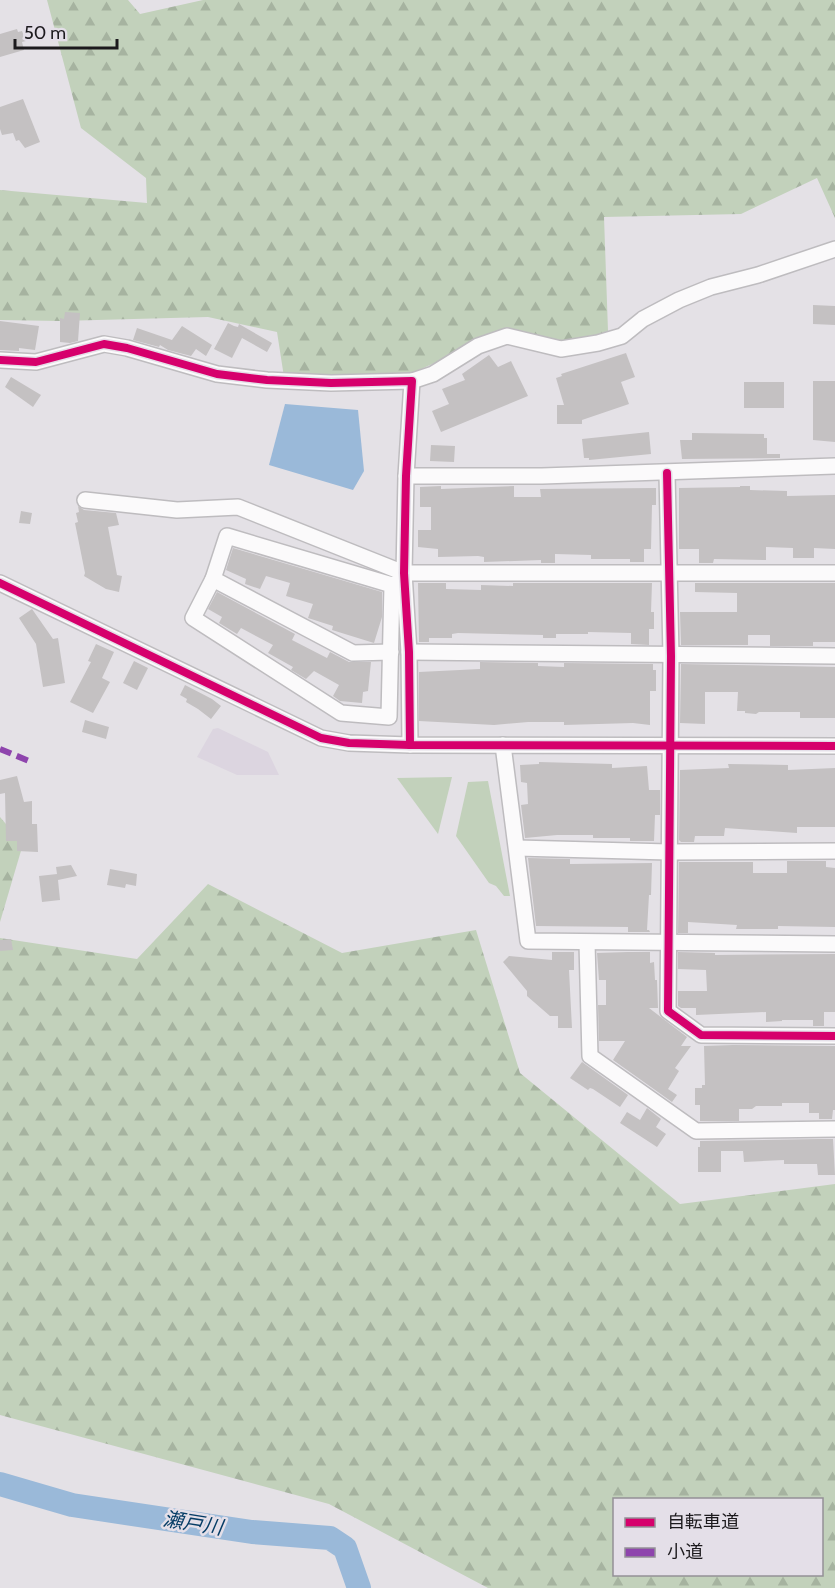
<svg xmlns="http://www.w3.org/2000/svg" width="835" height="1588" viewBox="0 0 835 1588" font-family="Cabin,'Noto Sans JP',sans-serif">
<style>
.built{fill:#dcd5e0}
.green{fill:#c2d1bb}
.forest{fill:url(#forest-firs);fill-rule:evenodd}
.water{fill:#9ab9d9}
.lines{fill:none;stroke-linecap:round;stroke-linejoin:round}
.river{stroke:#9ab9d9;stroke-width:24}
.building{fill:#c4c1c2}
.minor-casing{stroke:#bebcbf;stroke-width:18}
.minor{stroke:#fbfafb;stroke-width:15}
.quiet{stroke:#8e44ad;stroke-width:6;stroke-dasharray:12 6;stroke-linecap:butt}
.cycleway-casing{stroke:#e4dfe8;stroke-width:11}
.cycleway{stroke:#d6006c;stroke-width:8}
.labels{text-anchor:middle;stroke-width:5;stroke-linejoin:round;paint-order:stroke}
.water-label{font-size:20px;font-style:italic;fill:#063d66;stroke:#e4dfe8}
</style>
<defs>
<pattern id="forest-firs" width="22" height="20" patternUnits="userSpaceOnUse" patternTransform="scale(1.5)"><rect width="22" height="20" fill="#c2d1bb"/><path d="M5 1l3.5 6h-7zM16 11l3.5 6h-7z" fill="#a6b3a0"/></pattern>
</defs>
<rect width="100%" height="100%" fill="#e4e1e6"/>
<polygon class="built" points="218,728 268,752 279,775 237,775 197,757 213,729"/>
<g class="green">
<polygon points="452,777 438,834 397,778"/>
<polygon points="488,781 510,896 504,896 496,886 489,883 456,836 468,782"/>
</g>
<g class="forest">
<polygon points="47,0 128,0 140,14 203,0 835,0 835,218 817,178 741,214 604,217 608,331 564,347 494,336 388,384 284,377 277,332 208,317 60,321 0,320 0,190 147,203 146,178 81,128"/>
<polygon points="0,817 23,844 0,922"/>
<path d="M208 884 342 953 476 930 520 1073 680 1204 835 1184V1588H488L329 1504 0 1415V938L137 959ZM614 1500H822V1574H614Z"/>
</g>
<polygon class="water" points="285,404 358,410 364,471 353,490 269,465"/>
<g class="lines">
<polyline class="river" points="0,1484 72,1505 252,1532 330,1538 345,1548 359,1588"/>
</g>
<g class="building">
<polygon points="17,29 18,32 22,31 26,41 22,42 24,50 0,57 0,34"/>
<polygon points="23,99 40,142 25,148 19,140 16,141 13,133 2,135 0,129 0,107"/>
<polygon points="813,305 835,306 835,325 813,324"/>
<polygon points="65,312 80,313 78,341 70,343 60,342 60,318 64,319"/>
<polygon points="0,321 39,326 35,350 19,348 19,351 0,350"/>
<polygon points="228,323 234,326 238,327 239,324 272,343 267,352 242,338 232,358 214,349"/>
<polygon points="182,326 212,345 206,356 196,349 191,356 168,350 160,345 159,347 133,340 137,328 172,340"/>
<polygon points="626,353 635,377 621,382 629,404 582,420 582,424 557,424 557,405 564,405 556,378 562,376 561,374"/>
<polygon points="489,355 498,367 511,361 528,396 441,432 432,411 449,404 442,389 465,380 462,374"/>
<polygon points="11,377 41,395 33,407 5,387"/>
<polygon points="813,381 835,381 835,442 813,440"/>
<rect x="744" y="382" width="40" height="26"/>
<polygon points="649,432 651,454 589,460 589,458 584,458 582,439"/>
<polygon points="692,433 764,434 764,438 767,438 767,454 780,454 780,458 682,459 680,440 692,440"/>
<polygon points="431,445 455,446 454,462 430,461"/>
<polygon points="441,486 441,489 514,486 514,497 541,497 540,489 656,488 656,505 652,505 651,549 644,549 644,562 630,562 630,559 591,559 591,555 555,554 555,563 541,563 541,560 484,562 484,557 478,556 438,557 438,549 418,547 418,530 431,530 431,507 420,507 420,487"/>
<polygon points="740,486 750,486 750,490 787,491 787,496 835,495 835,549 814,548 814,558 793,558 793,548 766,547 766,560 714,559 713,563 699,563 699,549 679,549 679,488 740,487"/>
<polygon points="78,506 84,510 116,513 119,525 108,527 117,575 122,576 119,592 106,589 84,576 85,573 75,523 78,522 76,513 79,512"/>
<polygon points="21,511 32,513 30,524 19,523"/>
<polygon points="233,548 382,592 382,617 374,643 332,630 333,626 308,618 313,604 286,596 290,583 266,576 260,589 245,584 246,579 226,570"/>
<polygon points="418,583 446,583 446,589 481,590 481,585 513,586 513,583 652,583 651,612 654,612 654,629 649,629 649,645 631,644 631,633 588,632 588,634 556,634 556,638 543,638 543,635 458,633 452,634 452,638 429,638 429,642 419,642"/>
<polygon points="695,583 835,583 835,642 813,642 813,646 770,646 770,635 748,635 748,645 681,645 680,612 737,612 737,593 695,592"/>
<polygon points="217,592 295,634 292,640 327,658 330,652 349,662 371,662 368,691 363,692 362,703 340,701 333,696 339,685 314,671 306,679 291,670 293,667 268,653 273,645 241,628 237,634 219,623 222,617 208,609"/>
<polygon points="32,609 53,639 58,638 65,683 43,687 36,644 19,618"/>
<polygon points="96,644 114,652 102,678 110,682 93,713 70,702 91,662 88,661"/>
<polygon points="134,661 148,668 137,690 123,683"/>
<polygon points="480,662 538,663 538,666 564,667 564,663 653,664 653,670 656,670 656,691 650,691 650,725 633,723 564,725 564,722 528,722 494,725 419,721 419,672 480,669"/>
<polygon points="681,664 835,667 835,718 800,718 800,712 759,712 756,714 745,713 745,711 737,711 738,692 705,692 705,724 680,723"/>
<polygon points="185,685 212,699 221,706 211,719 198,709 186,702 187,699 180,695"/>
<polygon points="85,720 109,727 106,739 82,732"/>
<polygon points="539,762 612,764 612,768 647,766 649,790 660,790 660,815 655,815 654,841 630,841 630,838 593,838 593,835 557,835 525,838 521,805 528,804 527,783 521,782 520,765 539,764"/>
<polygon points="728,764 788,765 788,770 835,768 835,827 797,827 797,833 725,828 724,836 695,836 694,842 681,842 679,840 680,770 729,768"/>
<polygon points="17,776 24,802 32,801 32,824 37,824 38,852 17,851 17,841 6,841 5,793 0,794 0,780"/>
<polygon points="528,858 570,859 570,864 652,863 651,895 649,895 647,930 649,930 650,932 628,932 628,927 536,926"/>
<polygon points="787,861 826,861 826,867 835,868 835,927 778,926 778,929 736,929 737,925 688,922 688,933 678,933 679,862 753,862 753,873 787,873"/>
<polygon points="71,865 77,876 58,880 60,900 42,902 39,876 57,874 56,867"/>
<polygon points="110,869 137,874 136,886 126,884 125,888 107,885"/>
<polygon points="11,939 13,950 0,951 0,940"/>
<polygon points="552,952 574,952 574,970 569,970 572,1028 558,1028 558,1016 550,1016 527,996 527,991 503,962 509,956 552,960"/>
<polygon points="628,952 650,952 650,963 654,962 655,980 657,980 658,1008 649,1008 687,1037 681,1046 691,1046 675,1068 679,1071 668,1089 677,1095 672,1102 613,1060 625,1041 599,1041 598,1005 606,1005 606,980 599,980 597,953"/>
<polygon points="678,952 715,953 715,955 835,954 835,1012 824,1012 824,1026 813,1026 813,1020 782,1020 782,1021 766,1022 766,1012 696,1015 696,1008 681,1008 678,1006 678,991 707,991 706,970 678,969"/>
<polygon points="733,1045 835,1046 835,1110 833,1110 832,1119 819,1119 819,1113 809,1113 809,1103 782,1103 782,1106 756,1106 752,1109 739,1109 739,1121 700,1121 700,1105 695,1105 695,1088 702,1088 702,1085 705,1085 704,1046"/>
<polygon points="582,1062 628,1095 620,1107 593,1089 590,1088 588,1090 570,1078"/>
<polygon points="647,1108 661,1119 656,1127 666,1134 657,1147 620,1123 627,1112 640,1120"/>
<polygon points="818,1139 833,1139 835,1175 818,1175 817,1164 784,1164 784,1160 744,1162 743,1151 721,1151 721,1172 698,1172 698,1147 700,1147 700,1141"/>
</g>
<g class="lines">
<g class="minor-casing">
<g id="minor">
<polyline points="0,360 36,362 104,344 127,348 217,374 267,380 331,383 412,381 406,476 404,573 409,652 410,745"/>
<polyline points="412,381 433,374 478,346 507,336 561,349 598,343 622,336 643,319 679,300 711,287 758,275 835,249"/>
<polyline points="667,473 671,656 668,1011 701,1035 835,1036"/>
<polyline points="406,476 542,476 835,466"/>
<polyline points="85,500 177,510 238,507 404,573 835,573"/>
<polyline points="213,579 353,653 391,652"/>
<polyline points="0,583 321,738 349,743 410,745 835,746"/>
<polyline points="392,585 389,717 341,713 193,618 213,579 227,536 392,585 404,580"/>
<polyline points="409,652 835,656"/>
<polyline points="503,745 528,941 835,944"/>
<polyline points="517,848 669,852 835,851"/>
<polyline points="587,943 590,1056 696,1131 835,1129"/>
</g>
</g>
<use href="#minor" class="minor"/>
<polyline class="quiet" points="0,749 29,761"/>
<g class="cycleway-casing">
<g id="cycleway">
<polyline points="0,360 36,362 104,344 127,348 217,374 267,380 331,383 412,381 406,476 404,573 409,652 410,745"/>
<polyline points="667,473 671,656 668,1011 701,1035 835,1036"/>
<polyline points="0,583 321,738 349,743 410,745 835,746"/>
</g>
</g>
<use href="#cycleway" class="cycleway"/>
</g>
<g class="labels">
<g class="water-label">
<text transform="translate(193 1523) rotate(9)" y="7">瀬戸川</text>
</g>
</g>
<rect x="613" y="1498" width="210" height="78" fill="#e4dfe8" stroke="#949097" stroke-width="1.5"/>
<rect x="625" y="1518" width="30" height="9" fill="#d6006c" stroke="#949097" stroke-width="1.5"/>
<text x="667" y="1528" font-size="18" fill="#1c1a1d">自転車道</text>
<rect x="625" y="1548" width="30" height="9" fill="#8e44ad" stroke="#949097" stroke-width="1.5"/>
<text x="667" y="1558" font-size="18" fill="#1c1a1d">小道</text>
<path d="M15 39v9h102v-9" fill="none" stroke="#1c1a1d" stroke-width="3"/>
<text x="24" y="39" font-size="18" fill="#1c1a1d" stroke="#e4dfe8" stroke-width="4.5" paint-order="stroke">50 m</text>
</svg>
